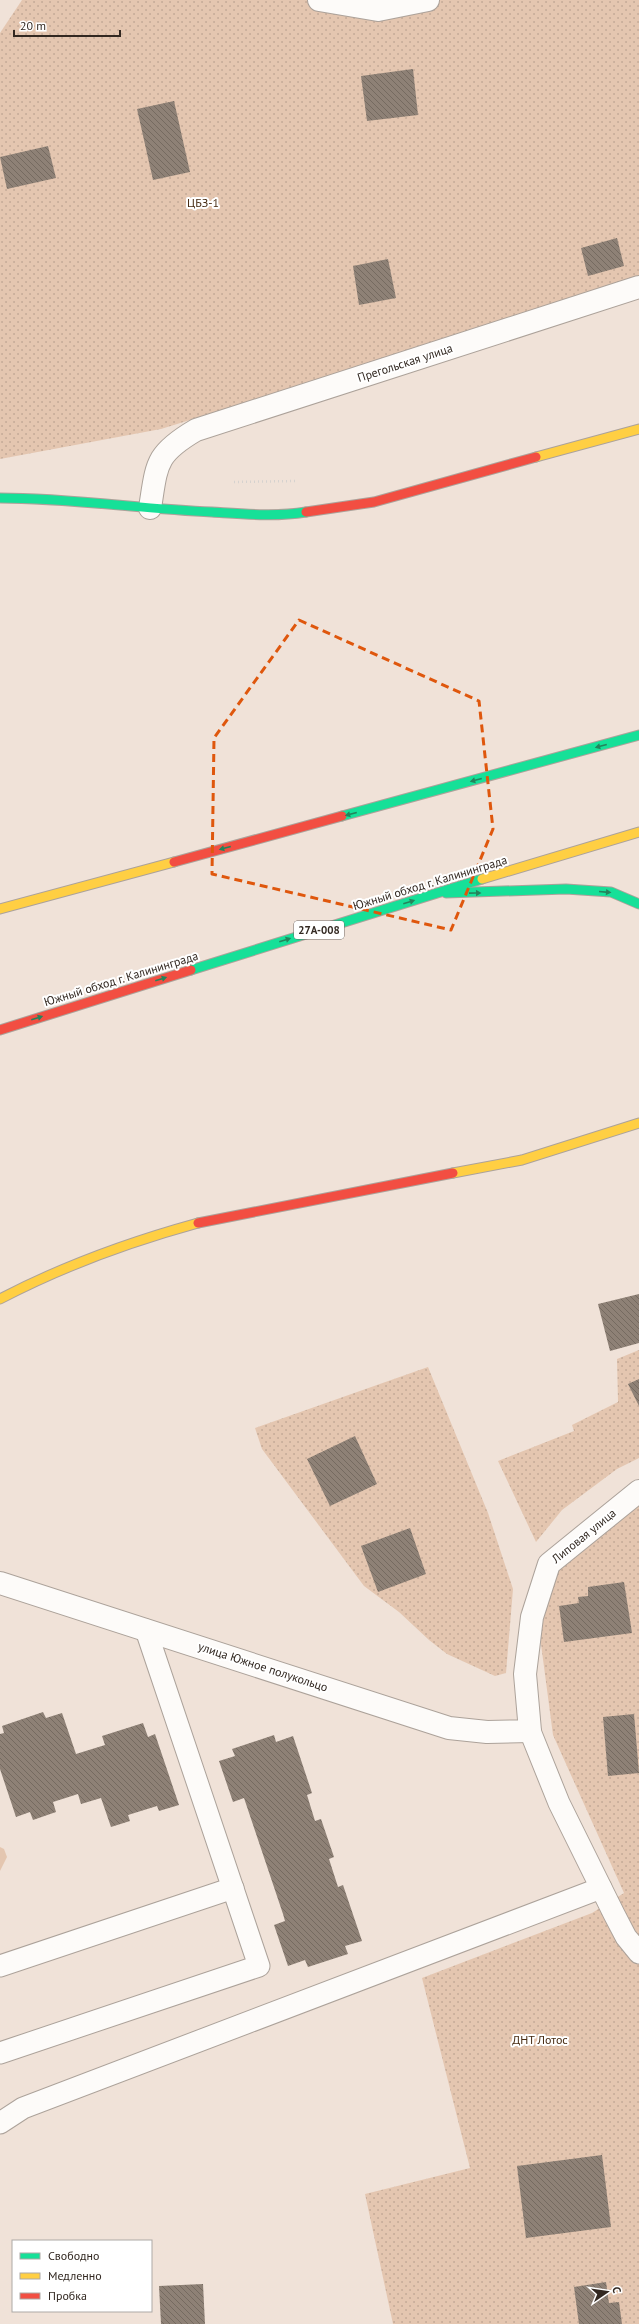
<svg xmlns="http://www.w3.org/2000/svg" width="639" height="2324" viewBox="0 0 639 2324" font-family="'PT Sans',sans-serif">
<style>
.grass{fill:url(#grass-dots)}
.park{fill:#e4c6b0}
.building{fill:url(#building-back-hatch)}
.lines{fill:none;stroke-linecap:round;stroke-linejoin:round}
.lane-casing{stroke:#aca29a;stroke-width:23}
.street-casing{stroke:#aca29a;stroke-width:24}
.fast-casing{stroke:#aca29a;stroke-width:11}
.slow-casing{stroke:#aca29a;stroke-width:11}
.jam-casing{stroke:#aca29a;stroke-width:11}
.path{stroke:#d6d2cf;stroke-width:2.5;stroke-dasharray:1 3;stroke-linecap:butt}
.lane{stroke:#fdfbf9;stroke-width:21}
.street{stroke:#fdfbf9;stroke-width:22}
.fast{stroke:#16e098;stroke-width:9}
.slow{stroke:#ffcf43;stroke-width:9}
.jam{stroke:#f24e42;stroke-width:9}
.oneway{fill:#24845c}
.marked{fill:none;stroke:#df570d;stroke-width:3;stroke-dasharray:8 5;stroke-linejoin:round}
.labels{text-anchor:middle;stroke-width:4;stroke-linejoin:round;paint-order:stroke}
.shield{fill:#fff;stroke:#706864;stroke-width:1}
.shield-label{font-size:11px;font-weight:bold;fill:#322821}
.park-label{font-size:12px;fill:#462b12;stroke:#fff}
.street-label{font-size:12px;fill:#322821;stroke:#fff}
</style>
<defs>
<pattern id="grass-dots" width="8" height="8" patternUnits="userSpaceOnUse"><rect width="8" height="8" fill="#e4c6b0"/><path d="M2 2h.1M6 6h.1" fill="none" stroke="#c4aa97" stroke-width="1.8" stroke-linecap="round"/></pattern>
<pattern id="building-back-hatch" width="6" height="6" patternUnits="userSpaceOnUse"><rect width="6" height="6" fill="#8e8176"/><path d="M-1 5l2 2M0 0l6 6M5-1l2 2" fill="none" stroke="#756a60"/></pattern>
</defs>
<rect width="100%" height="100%" fill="#f0e2d8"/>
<g class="grass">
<polygon points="22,0 639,0 639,281 161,429 0,459 0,33"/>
<polygon points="639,1350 639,1458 617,1469 562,1510 536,1542 498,1461 574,1431 572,1425 618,1402 617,1359"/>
<polygon points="428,1367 488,1513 513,1589 506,1673 495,1676 447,1654 429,1640 399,1612 364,1586 262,1449 255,1428"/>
<polygon points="639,1503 639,2324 393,2324 365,2194 470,2168 422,1978 592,1913 624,1893 553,1735 539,1629 559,1568"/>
</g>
<polygon class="park" points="0,1847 4,1849 7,1857 0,1871"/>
<g class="building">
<polygon points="413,69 418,115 367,121 361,76"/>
<polygon points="174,101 190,172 153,180 137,109"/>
<polygon points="48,146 56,178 7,189 0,157"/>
<polygon points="617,238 624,266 588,276 581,248"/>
<polygon points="388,259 396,298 359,305 353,266"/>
<polygon points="639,1294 639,1343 610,1351 598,1304"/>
<polygon points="639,1379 639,1406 628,1384"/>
<polygon points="355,1436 377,1484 330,1506 307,1459"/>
<polygon points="410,1528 426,1574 378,1592 361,1546"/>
<polygon points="624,1582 632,1633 564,1642 559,1606 579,1603 578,1597 588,1596 588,1587"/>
<polygon points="43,1712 46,1718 62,1713 76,1754 105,1745 102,1736 143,1723 148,1737 155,1734 179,1805 159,1811 157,1806 128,1815 130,1821 111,1827 101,1798 81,1804 78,1794 53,1802 56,1812 33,1820 30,1812 16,1817 0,1769 0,1734 4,1733 2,1726"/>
<polygon points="634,1714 639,1773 608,1776 603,1717"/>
<polygon points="274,1735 276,1742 293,1736 312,1793 307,1795 315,1821 321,1819 334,1857 329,1859 338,1887 343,1885 362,1941 345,1946 348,1954 308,1967 305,1960 288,1966 274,1925 285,1921 283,1914 244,1798 233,1802 219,1761 235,1756 232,1749"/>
<polygon points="602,2155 611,2227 526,2238 517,2166"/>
<polygon points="606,2282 609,2303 619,2302 622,2324 579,2324 574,2287"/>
<polygon points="203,2284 205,2324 161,2324 159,2286"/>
</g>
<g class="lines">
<g class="lane-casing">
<g id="lane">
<polyline points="530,1731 559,1803 614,1914 626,1937 639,1953"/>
<polyline points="0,1966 233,1888"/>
<polyline points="0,2053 259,1966 146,1630"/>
<polyline points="0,2123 23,2108 601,1888"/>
</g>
</g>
<g class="street-casing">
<g id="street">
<polyline points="319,0 378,10 428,0"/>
<path d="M150 508C157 464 155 454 196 430L639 287"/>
<polyline points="0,1583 449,1728 487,1732 530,1731 525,1674 532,1617 549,1564 639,1491"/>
</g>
</g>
<g class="fast-casing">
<g id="fast">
<path d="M0 498C71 498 141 509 212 512 244 514 275 517 306 512"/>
<polyline points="342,816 639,735"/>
<polyline points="446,893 566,889 611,892 639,904"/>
<polyline points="191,970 482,879"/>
</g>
</g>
<g class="slow-casing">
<g id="slow">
<polyline points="536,457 639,429"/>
<polyline points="482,879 639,832"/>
<polyline points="0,909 174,862"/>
<polyline points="453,1173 522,1160 639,1123"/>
<path d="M0 1299C63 1266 129 1242 198 1223"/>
</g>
</g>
<g class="jam-casing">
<g id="jam">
<polyline points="306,512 374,502 536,457"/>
<polyline points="174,862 342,816"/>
<polyline points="0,1030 191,970"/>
<polyline points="198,1223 453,1173"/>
</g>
</g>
<polyline class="path" points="234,482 297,481"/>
<use href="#lane" class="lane"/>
<use href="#street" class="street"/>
<use href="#fast" class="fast"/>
<use href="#slow" class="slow"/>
<use href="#jam" class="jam"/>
</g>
<defs><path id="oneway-solid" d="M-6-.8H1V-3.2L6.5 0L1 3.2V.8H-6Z"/></defs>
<g class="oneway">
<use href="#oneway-solid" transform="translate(601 746) rotate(165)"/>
<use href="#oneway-solid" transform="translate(476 780) rotate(165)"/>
<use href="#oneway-solid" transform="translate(351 814) rotate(165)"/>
<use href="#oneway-solid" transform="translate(225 848) rotate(165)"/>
<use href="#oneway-solid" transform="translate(605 892) rotate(5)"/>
<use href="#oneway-solid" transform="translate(475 893) rotate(-1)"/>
<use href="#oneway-solid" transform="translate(409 902) rotate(-17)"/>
<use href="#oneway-solid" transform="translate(285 940) rotate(-17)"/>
<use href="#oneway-solid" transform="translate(161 979) rotate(-17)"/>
<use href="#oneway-solid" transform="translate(37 1018) rotate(-17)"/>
</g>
<path class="marked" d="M299 620 479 701 493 829 451 930 212 874 214 738Z"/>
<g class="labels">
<rect class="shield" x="294" y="921" width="50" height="18" rx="3"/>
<g class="shield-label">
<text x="319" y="934">27А-008</text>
</g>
<g class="park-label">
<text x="203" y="207">ЦБЗ-1</text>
<text x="540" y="2044">ДНТ Лотос</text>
</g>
<g class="street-label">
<text transform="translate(405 363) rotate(-18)" y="4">Прегольская улица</text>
<text transform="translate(430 883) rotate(-17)" y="4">Южный обход г. Калининграда</text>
<text transform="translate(121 979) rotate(-17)" y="4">Южный обход г. Калининграда</text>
<text transform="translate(584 1536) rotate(-39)" y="4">Липовая улица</text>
<text transform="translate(263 1667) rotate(18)" y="4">улица Южное полукольцо</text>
</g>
</g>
<rect x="12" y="2240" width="140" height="72" fill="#ffffff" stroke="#ada9a6"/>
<rect x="20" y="2253" width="20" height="6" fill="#16e098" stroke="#ada9a6"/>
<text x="48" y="2260" font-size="12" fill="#322821">Свободно</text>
<rect x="20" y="2273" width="20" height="6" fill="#ffcf43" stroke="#ada9a6"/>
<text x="48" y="2280" font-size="12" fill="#322821">Медленно</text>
<rect x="20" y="2293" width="20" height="6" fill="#f24e42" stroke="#ada9a6"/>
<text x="48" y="2300" font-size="12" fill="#322821">Пробка</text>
<g transform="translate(607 2292) rotate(77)" stroke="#ffffff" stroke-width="3" paint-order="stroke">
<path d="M0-3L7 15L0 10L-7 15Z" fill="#322821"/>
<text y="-6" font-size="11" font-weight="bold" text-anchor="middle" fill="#322821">С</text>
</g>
<path d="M14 30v6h106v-6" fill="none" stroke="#322821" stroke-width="2"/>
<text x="20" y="30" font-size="12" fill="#322821" stroke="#ffffff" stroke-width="3" paint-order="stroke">20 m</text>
</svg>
